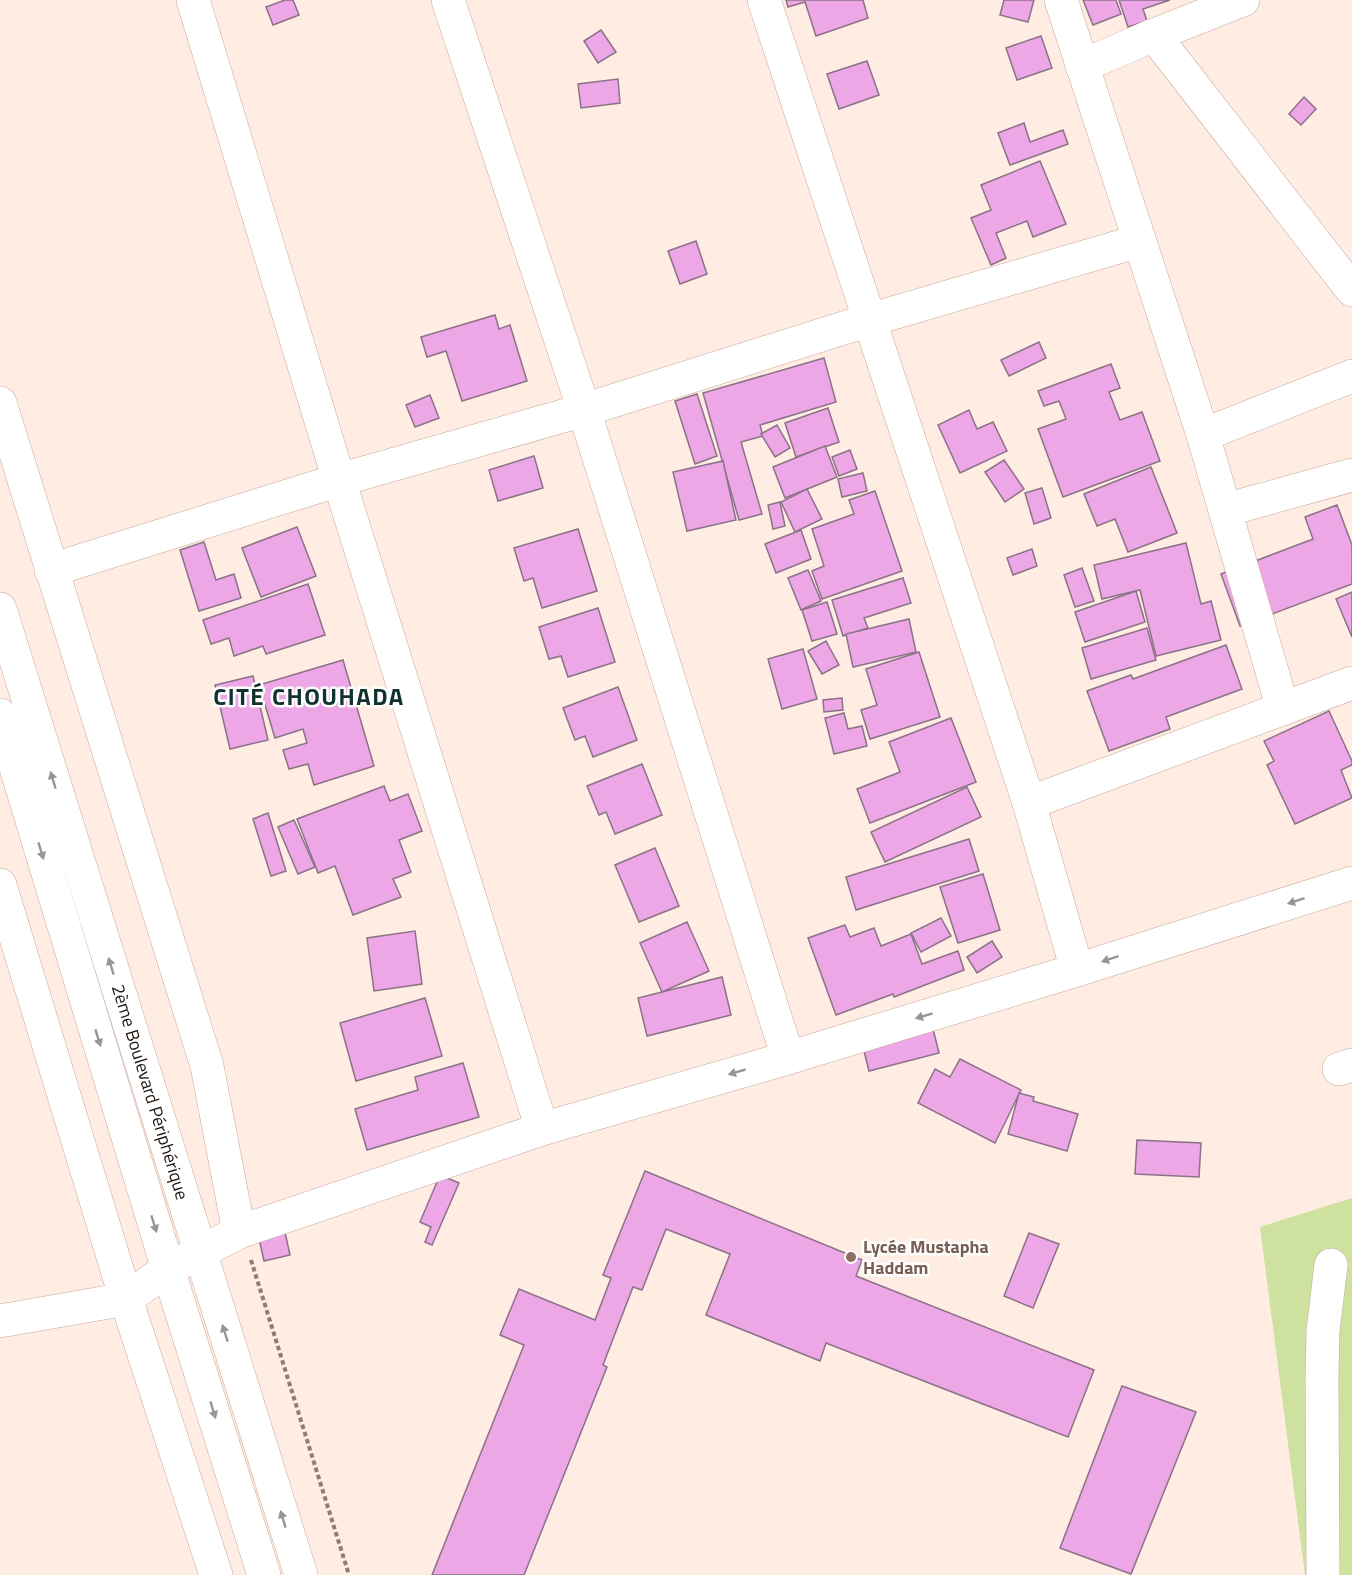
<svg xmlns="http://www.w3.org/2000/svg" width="1352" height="1575" viewBox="0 0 1352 1575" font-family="'Titillium Web',sans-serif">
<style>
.green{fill:#cee19e}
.building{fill:#eda7e7;stroke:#8a7287;stroke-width:1.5}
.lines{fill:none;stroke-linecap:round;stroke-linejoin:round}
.minor-casing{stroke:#c7a999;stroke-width:34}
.major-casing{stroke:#c7a999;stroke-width:34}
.path{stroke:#8c7e76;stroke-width:4;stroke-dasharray:4.5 3;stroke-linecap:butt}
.minor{stroke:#fff;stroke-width:33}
.major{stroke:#fff;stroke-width:33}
.oneway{fill:#9a9593}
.education-dot{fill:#8d6e63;stroke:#fefefe;stroke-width:2}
.labels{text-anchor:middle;stroke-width:5;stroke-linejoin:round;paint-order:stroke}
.street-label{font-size:18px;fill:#1e140e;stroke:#fefefe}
.education-label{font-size:18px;font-weight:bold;fill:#785e54;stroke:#fefefe;text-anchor:start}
.district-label{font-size:24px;font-weight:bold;letter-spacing:1.5px;fill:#0f322e;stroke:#fefefe}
</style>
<rect width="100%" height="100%" fill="#ffece2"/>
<polygon class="green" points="1352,1198 1352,1575 1305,1575 1260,1227"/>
<g class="building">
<polygon points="285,0 293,0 299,15 273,25 266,7"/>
<polygon points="786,0 863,0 868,18 816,36 805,2 788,7"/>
<polygon points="1004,0 1034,0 1028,22 1000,15"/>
<polygon points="1083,0 1116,0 1121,14 1093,25"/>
<polygon points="1119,0 1170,0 1143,9 1147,21 1128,27"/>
<polygon points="601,30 616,52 598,63 584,41"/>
<polygon points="1041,36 1052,68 1017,80 1006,48"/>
<polygon points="867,61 879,95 839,109 827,74"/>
<polygon points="618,79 620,103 581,108 578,84"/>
<polygon points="1304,97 1316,109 1301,125 1289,114"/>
<polygon points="1024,123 1030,142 1063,130 1068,144 1010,165 998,133"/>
<polygon points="1040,161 1066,224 1033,237 1027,221 996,233 1006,258 991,265 971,218 991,210 981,185"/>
<polygon points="696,241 707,274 680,284 668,251"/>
<polygon points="495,315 499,329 510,325 527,381 462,401 446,351 427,357 421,337"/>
<polygon points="1039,342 1046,358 1009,376 1001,360"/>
<polygon points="824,358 836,402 760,425 763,436 741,442 762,514 739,520 703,393"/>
<polygon points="1111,364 1120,388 1109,392 1120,420 1142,412 1160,461 1063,497 1038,429 1066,419 1059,401 1044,406 1038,391"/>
<polygon points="697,394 717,456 695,464 675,401"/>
<polygon points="430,395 439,418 415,427 406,405"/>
<polygon points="828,408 839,442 796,457 785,423"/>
<polygon points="969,410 977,429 993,422 1007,451 960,473 938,425"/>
<polygon points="777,425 790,448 775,457 761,434"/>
<polygon points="825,446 837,477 785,498 773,467"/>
<polygon points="850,450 857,469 839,476 832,457"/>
<polygon points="534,456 543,488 498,501 489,470"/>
<polygon points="1004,460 1024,489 1005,502 985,472"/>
<polygon points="723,461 736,520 687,531 673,472"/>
<polygon points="1151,467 1177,533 1128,552 1115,519 1097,526 1084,494"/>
<polygon points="863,473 867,491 842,497 838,479"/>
<polygon points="1042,488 1051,518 1034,524 1025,493"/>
<polygon points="807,489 822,519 795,532 781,502"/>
<polygon points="875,491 902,571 822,599 812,571 824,566 812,529 854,514 849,500"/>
<polygon points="780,502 785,526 773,529 768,505"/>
<polygon points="1337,505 1352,545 1352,584 1240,626 1221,574 1313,539 1305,517"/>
<polygon points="297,527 316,576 261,597 242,548"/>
<polygon points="578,529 597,591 542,608 533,578 524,581 514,548"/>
<polygon points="801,530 811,559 776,573 765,544"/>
<polygon points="204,542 216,580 234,574 241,598 199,611 180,550"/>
<polygon points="1186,543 1201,604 1211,601 1221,640 1156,656 1140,590 1102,599 1094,565"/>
<polygon points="1032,549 1037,566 1013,575 1007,558"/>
<polygon points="1082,568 1094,601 1075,607 1064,575"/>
<polygon points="808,570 821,601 801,610 788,578"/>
<polygon points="903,578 911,603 864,618 868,628 843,636 832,600"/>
<polygon points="308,584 325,635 266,654 263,646 234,656 229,638 211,644 203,620"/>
<polygon points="1136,591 1145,622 1085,642 1075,612"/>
<polygon points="1352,592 1352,637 1336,599"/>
<polygon points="827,602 837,634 812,641 802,610"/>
<polygon points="598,608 615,662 568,677 561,656 549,659 539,627"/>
<polygon points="909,619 916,652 853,667 846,634"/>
<polygon points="1147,628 1156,660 1091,679 1082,648"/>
<polygon points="826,641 839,665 822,674 808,651"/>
<polygon points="1226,645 1242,689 1166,717 1170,729 1109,751 1087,691 1131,675 1133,679"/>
<polygon points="803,649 817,699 782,709 768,659"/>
<polygon points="919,652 940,717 870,739 861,710 877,705 866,669"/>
<polygon points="343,660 374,766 314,785 308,764 289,769 283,750 307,743 303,729 275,738 259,685"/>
<polygon points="253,676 268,740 230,749 215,685"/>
<polygon points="618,687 637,740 593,757 585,736 575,740 563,708"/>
<polygon points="842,698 843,710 824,712 823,700"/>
<polygon points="1329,711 1352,761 1352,765 1341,770 1352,798 1295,824 1267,765 1274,761 1264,741"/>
<polygon points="844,713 848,729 862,726 867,746 834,754 825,718"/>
<polygon points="951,718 976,782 870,823 857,789 900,772 889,742"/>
<polygon points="642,764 662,815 615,834 606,812 599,815 587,786"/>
<polygon points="384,786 390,801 408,794 422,831 399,840 411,872 393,879 401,897 353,915 335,866 318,873 297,819"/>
<polygon points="967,787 981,817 885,862 871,832"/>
<polygon points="268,813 286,871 271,876 253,819"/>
<polygon points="294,820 315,867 298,874 278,827"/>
<polygon points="969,839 979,871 856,910 846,877"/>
<polygon points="655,848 679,906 639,922 615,865"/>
<polygon points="983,874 1000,930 958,943 940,887"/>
<polygon points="941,918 951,936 921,952 911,933"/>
<polygon points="687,922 709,971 662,992 640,943"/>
<polygon points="845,925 850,937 874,928 881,946 911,934 922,964 958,951 964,970 894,997 893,994 836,1015 808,938"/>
<polygon points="415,931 422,984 374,991 367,938"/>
<polygon points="992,941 1002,957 977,973 967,957"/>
<polygon points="722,977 731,1015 647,1036 638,998"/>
<polygon points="425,998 442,1056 356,1081 340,1023"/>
<polygon points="932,1025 939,1053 869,1071 862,1043"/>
<polygon points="960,1059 1021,1090 995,1143 918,1103 935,1069 950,1077"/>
<polygon points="463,1063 479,1117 367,1150 355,1109 418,1090 415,1077"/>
<polygon points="1019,1093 1034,1097 1033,1101 1078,1114 1067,1151 1008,1134"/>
<polygon points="1137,1140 1201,1143 1199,1177 1135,1174"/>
<polygon points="645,1171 862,1260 856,1276 1094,1370 1068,1437 826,1343 820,1361 706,1315 730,1254 666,1229 642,1290 633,1287 603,1365 607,1367 524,1575 432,1575 524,1345 500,1335 519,1289 595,1320 611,1278 603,1275"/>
<polygon points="440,1175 459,1183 432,1245 425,1242 431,1227 420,1222"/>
<polygon points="284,1228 290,1255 264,1261 258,1234"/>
<polygon points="1029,1233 1059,1244 1033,1308 1004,1296"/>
<polygon points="1122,1386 1196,1412 1131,1574 1060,1548"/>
</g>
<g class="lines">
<g class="minor-casing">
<g id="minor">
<polyline points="193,0 339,480 542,1129"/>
<polyline points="448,0 584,410 788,1058"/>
<polyline points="764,0 1029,803 1077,970"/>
<polyline points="1061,0 1203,435 1283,709"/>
<polyline points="1154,35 1352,290"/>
<polyline points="1082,66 1154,35 1243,0"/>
<polyline points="0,403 207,1066 239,1232"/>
<polyline points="1203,435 1352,376"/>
<polyline points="1225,510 1352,475"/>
<polyline points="51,570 339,480 584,410 869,320 1139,241"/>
<polyline points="1029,803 1352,683"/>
<polyline points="0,885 126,1299 216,1575"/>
<polyline points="1339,1069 1352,1065"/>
<polyline points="0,1321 126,1299 168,1269 239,1232 542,1129 788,1058 1077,970 1352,883"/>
<polyline points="1323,1575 1322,1377 1323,1331 1331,1265"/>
</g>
</g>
<g class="major-casing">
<g id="major">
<polyline points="0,609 301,1575"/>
<polyline points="0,715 168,1269 264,1575"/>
</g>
</g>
<polyline class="path" points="251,1260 349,1575"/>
<use href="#minor" class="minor"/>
<use href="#major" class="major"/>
</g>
<defs><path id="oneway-solid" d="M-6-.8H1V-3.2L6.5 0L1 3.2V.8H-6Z" transform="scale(1.5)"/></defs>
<g class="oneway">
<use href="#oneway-solid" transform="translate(53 780) rotate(-107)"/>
<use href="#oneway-solid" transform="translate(41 851) rotate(73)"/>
<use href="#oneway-solid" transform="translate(1296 901) rotate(162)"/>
<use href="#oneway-solid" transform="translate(1110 959) rotate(162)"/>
<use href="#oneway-solid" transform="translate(111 966) rotate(-107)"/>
<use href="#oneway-solid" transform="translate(924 1016) rotate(163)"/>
<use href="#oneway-solid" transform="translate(98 1038) rotate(73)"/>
<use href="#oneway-solid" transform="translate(737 1072) rotate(164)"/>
<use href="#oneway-solid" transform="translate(154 1224) rotate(73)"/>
<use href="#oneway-solid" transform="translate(225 1333) rotate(-107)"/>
<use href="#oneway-solid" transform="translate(213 1410) rotate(73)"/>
<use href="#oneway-solid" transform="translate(283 1519) rotate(-107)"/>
</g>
<circle class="education-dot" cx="851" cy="1257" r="6"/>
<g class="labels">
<g class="street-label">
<text transform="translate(150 1092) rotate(73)" y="6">2ème Boulevard Périphérique</text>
</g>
<g class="education-label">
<text x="863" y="1253">Lycée Mustapha<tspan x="863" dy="21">Haddam</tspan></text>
</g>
<g class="district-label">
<text x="309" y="705">CITÉ CHOUHADA</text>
</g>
</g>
</svg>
